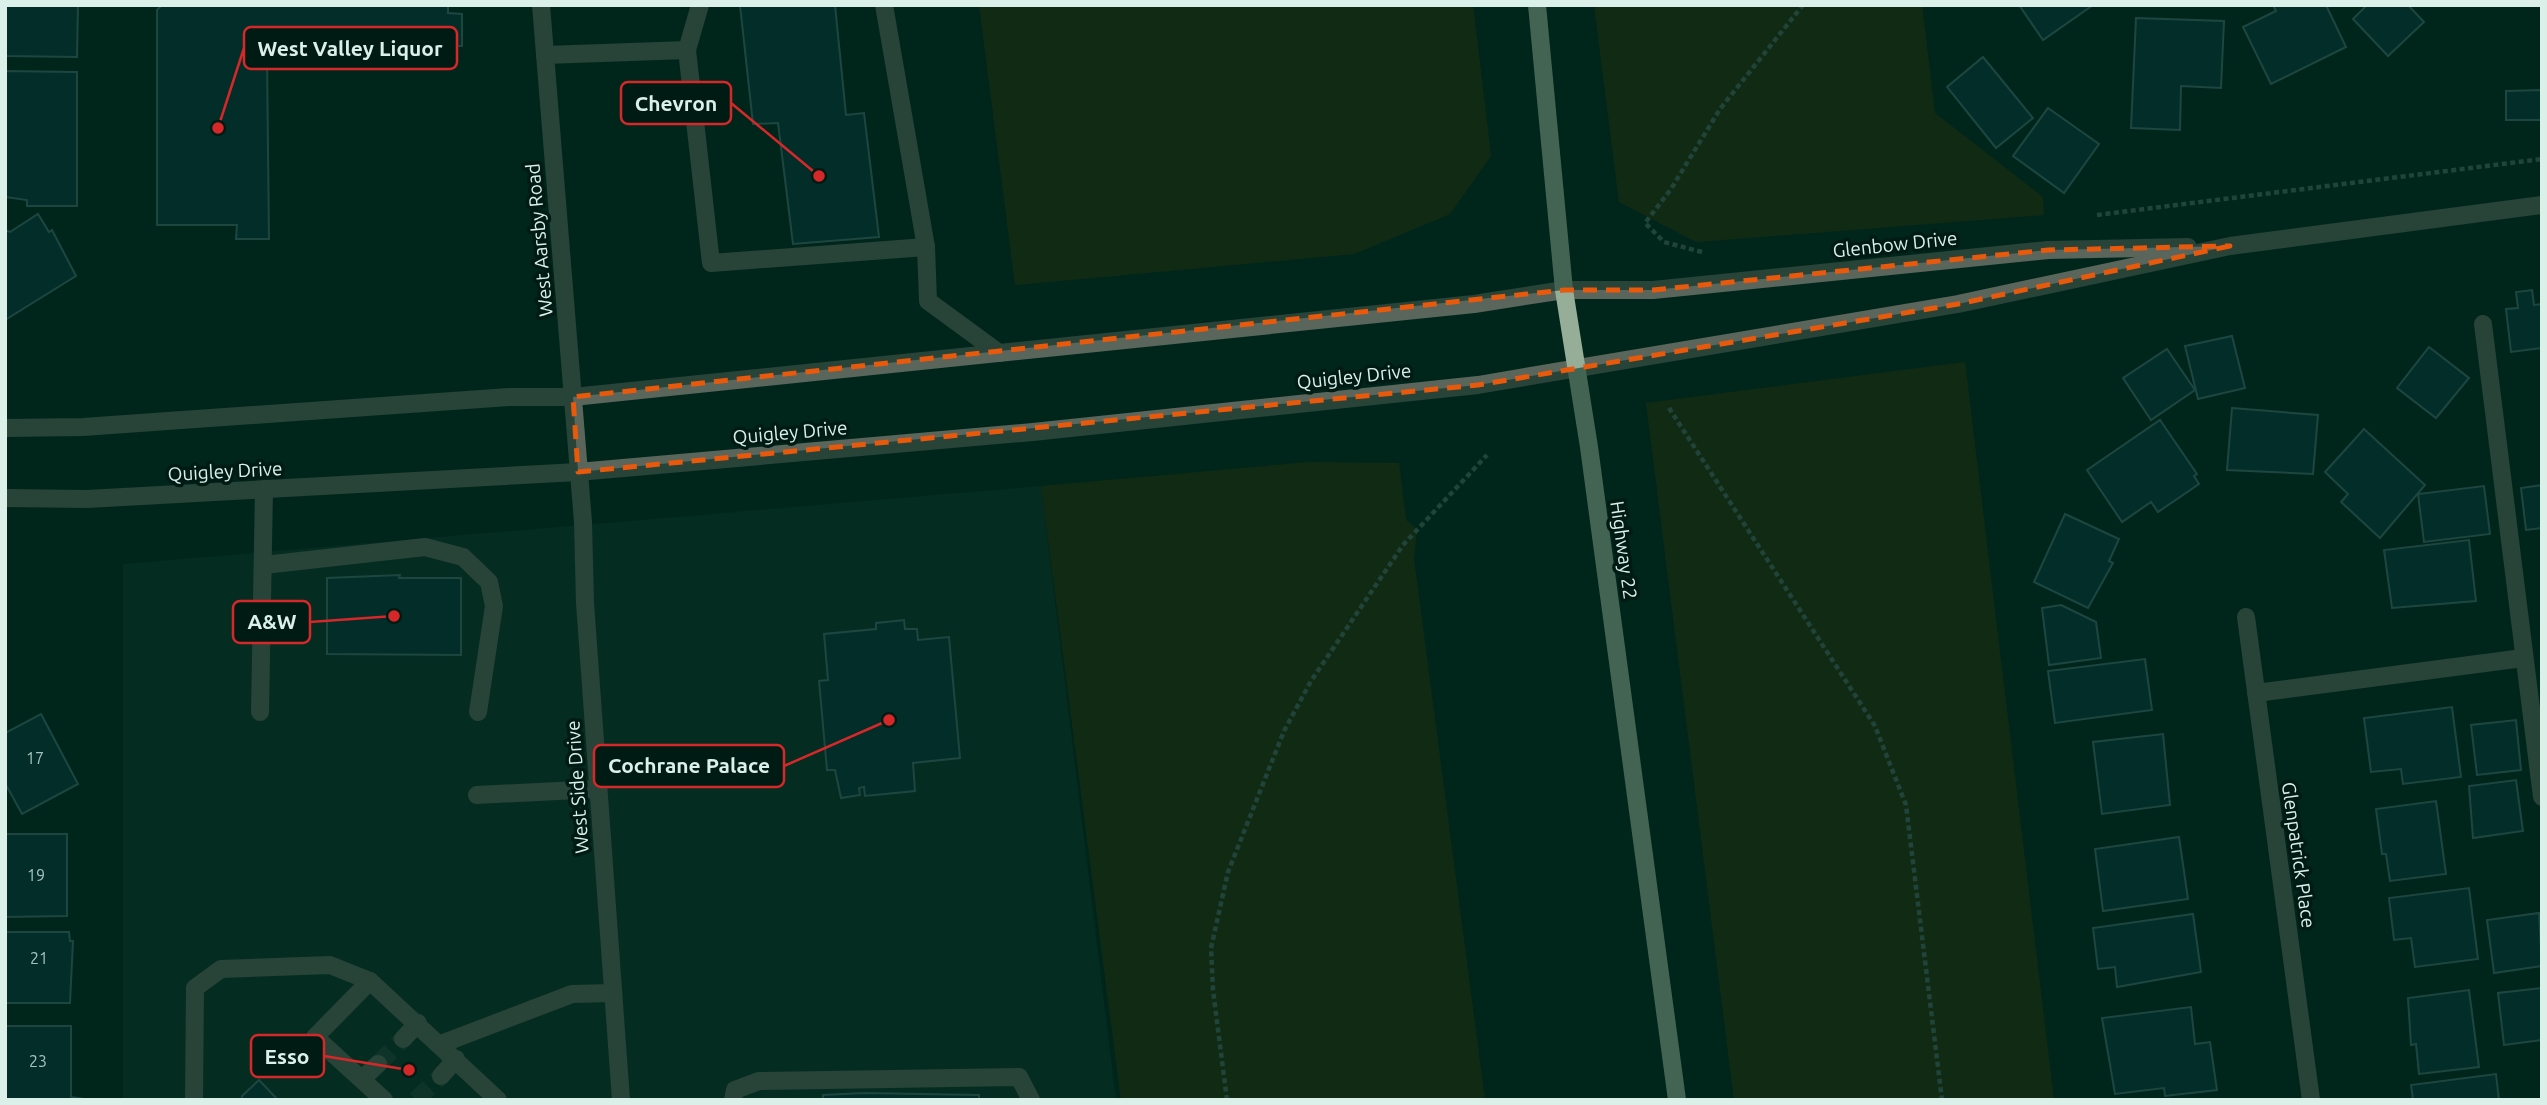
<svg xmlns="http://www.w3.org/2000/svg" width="2547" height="1105" viewBox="0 0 2547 1105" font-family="Ubuntu,sans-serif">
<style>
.built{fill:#0c3329}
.green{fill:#27300c}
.building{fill:#083739;stroke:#416d6e;stroke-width:2}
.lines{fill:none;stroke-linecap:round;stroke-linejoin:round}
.minor-tunnel{stroke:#21443b;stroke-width:18;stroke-dasharray:18 9;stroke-linecap:butt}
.path{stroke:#48685f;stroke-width:4.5;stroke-dasharray:5 3.5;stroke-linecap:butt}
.minor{stroke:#5a665b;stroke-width:18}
.major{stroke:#96ae98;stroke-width:18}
.marked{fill:none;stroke:#e8590c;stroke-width:5;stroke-dasharray:14 9;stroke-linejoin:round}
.labels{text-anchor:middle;stroke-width:7;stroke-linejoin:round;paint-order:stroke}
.number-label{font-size:16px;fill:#a6c2bd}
.street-label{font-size:19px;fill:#dbf0e9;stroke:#001b14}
.leader{fill:none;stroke:#d62828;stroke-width:2.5}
.callout-dot{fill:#d62828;stroke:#001b14;stroke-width:2.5}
.callout{fill:#001b14;stroke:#d62828;stroke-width:2.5}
.callout-label{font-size:21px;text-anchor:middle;font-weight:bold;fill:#dbf0e9}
</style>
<rect width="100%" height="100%" fill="#00261c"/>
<polygon class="built" points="1041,486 1116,1100 123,1100 123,564"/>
<g class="green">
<polygon points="979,5 1473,5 1491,156 1450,214 1354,254 1015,285"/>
<polygon points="1594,5 1922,5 1935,113 2043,197 2044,215 1696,242 1619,202"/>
<polygon points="1965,362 2054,1100 1734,1100 1646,403"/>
<polygon points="1310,462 1399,463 1406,520 1417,529 1414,559 1485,1100 1121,1100 1041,486"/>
</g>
<g class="building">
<polygon points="5,5 78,5 77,57 5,56"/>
<polygon points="162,5 448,5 448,13 462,14 462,46 281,44 267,56 269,239 236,239 237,225 157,225 157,10"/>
<polygon points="740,5 835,5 846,115 864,113 879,237 793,244 778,123 753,124"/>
<polygon points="2019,5 2093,5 2043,40"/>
<polygon points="2273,5 2326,5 2346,47 2271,84 2243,27 2276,11"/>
<polygon points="2367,5 2408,5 2424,22 2388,56 2353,19"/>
<polygon points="2136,18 2224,21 2221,88 2181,86 2180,130 2131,128"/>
<polygon points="1983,57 2033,118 1996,148 1947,87"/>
<polygon points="5,71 77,72 77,206 27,206 27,200 5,197"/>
<polygon points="2542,90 2542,120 2506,120 2506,91"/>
<polygon points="2048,108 2099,144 2064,193 2013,156"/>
<polygon points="38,214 49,232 52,230 76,276 5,320 5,230 10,232"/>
<polygon points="2532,290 2534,305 2542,304 2542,348 2511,352 2506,309 2518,308 2516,292"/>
<polygon points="2232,336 2245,388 2198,399 2185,346"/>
<polygon points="2429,347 2469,378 2436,418 2397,388"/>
<polygon points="2167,349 2195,390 2151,420 2123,378"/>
<polygon points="2232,408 2318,415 2313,474 2227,470"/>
<polygon points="2160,420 2197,474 2194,476 2199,484 2158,512 2151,502 2122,522 2087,470"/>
<polygon points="2364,429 2425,485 2380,538 2341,502 2348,494 2325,472"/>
<polygon points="2542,485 2542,528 2526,530 2521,488"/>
<polygon points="2484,486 2490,534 2424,542 2418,494"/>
<polygon points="2065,514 2119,539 2109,561 2113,563 2088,608 2034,582"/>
<polygon points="2469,540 2476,601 2392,608 2384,550"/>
<polygon points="400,575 399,578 461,578 461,655 327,654 327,578"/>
<polygon points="2061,605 2096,622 2101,658 2049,665 2042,608"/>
<polygon points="904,620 905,629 917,629 918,640 949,637 960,758 913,763 915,791 865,796 864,787 859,788 860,795 841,798 835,770 827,770 819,681 828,680 824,634 876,629 876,623"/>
<polygon points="2145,659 2152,710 2055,723 2048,671"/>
<polygon points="2452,707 2461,777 2403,784 2401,769 2371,772 2364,718"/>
<polygon points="41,714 78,784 22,814 5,783 5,733"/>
<polygon points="2516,720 2521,770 2477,775 2471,725"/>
<polygon points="2163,734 2170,805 2102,814 2093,742"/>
<polygon points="2516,780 2523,831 2473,838 2469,786"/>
<polygon points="2436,801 2446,874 2390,881 2386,854 2382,854 2376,809"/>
<polygon points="5,834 67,834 67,916 5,917"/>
<polygon points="2179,837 2188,899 2103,911 2095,849"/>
<polygon points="2469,888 2478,959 2415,967 2411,938 2394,940 2389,898"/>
<polygon points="2539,913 2542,966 2494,973 2487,920"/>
<polygon points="2193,914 2201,972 2117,987 2115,967 2098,969 2093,928"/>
<polygon points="5,932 69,932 70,941 73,941 70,1003 6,1003 5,1012"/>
<polygon points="2542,988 2542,1040 2504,1045 2498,993"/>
<polygon points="2469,990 2479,1067 2419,1074 2416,1044 2411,1045 2408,998"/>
<polygon points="2191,1007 2195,1044 2210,1042 2217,1090 2165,1096 2164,1088 2115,1094 2102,1018"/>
<polygon points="5,1023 5,1026 71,1026 71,1097 90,1100 5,1100"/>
<polygon points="2496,1074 2499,1100 2413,1100 2411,1085"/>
<polygon points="259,1080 278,1100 242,1100 242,1096"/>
<polygon points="864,1093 979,1095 979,1100 823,1100 823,1095"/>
</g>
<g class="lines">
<g class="minor-tunnel">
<polyline points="378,1064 403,1039"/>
<polyline points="416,1100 441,1076"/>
</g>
<g class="path">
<polyline points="2097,215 2542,159"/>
<polyline points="1702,252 1664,242 1645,223 1671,189 1720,109 1803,5"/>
<polyline points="1669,408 1875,726 1906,805 1942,1100"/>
<polyline points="1227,1100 1213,990 1211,948 1228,872 1284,731 1311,681 1403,545 1487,455"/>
</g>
<g class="minor">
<polyline points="541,5 583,522 585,603 621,1100"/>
<polyline points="884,5 926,247 928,301 999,353"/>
<polyline points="687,50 711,263 926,247"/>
<polyline points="545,55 687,50 700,5"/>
<polyline points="2483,324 2542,797"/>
<polyline points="5,428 83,427 509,397 573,397 1474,304 1564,290 1653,290 2048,250 2188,247"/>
<polyline points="5,498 87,499 578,472 1033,432 1478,385 1958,304 2230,246 2542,205"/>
<polyline points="264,565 425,547 463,557 489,582 494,606 478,712"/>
<polyline points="2246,617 2311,1100"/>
<polyline points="2256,693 2523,658"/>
<polyline points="260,712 264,489"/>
<polyline points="477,795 598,789"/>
<polyline points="403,1039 418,1023"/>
<polyline points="441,1044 572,994 613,993"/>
<polyline points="441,1076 456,1059"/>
<polyline points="362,1079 378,1064"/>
<polyline points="194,1100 195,988 221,969 330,965 370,981"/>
<polyline points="384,1100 315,1037 370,981 498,1100"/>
<polyline points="733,1100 735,1090 759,1081 1019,1077 1031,1100"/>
</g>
<polyline class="major" points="1537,5 1564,290 1589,447 1677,1100"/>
</g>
<path d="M0 0H2547V1105H0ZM2230 246 1958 304 1478 385 578 472 573 397 1564 290H1653L2048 250Z" fill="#00261c" fill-opacity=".55" fill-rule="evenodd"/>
<path class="marked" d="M2230 246 1958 304 1478 385 578 472 573 397 1564 290H1653L2048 250Z"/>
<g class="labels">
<g class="number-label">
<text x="35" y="764">17</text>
<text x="36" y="881">19</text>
<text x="39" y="964">21</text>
<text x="38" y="1067">23</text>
</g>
<g class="street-label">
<text transform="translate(539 240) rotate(-95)" y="7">West Aarsby Road</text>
<text transform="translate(1895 244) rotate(-6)" y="7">Glenbow Drive</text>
<text transform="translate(1354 376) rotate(-6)" y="7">Quigley Drive</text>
<text transform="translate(790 432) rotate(-5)" y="7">Quigley Drive</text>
<text transform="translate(225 471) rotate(-3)" y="7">Quigley Drive</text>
<text transform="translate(1624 550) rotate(82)" y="7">Highway 22</text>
<text transform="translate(577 787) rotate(-94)" y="7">West Side Drive</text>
<text transform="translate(2299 855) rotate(82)" y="7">Glenpatrick Place</text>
</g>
</g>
<path class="leader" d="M218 128L244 48M819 176L731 103M394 616L310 622M889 720L784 766M409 1070L324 1056"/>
<g class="callout-dot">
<circle cx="218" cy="128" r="7"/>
<circle cx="819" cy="176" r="7"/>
<circle cx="394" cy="616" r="7"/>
<circle cx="889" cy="720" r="7"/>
<circle cx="409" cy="1070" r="7"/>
</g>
<g class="callout">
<rect x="244" y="27" width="213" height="42" rx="7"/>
<rect x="621" y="82" width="110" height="42" rx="7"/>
<rect x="233" y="601" width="77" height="42" rx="7"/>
<rect x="594" y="745" width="190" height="42" rx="7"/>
<rect x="251" y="1035" width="73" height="42" rx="7"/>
</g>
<g class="callout-label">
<text x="350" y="56">West Valley Liquor</text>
<text x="676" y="111">Chevron</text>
<text x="272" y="629">A&amp;W</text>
<text x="689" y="773">Cochrane Palace</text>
<text x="287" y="1064">Esso</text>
</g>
<rect width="2547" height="1105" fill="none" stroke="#dbf0e9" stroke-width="14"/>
</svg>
